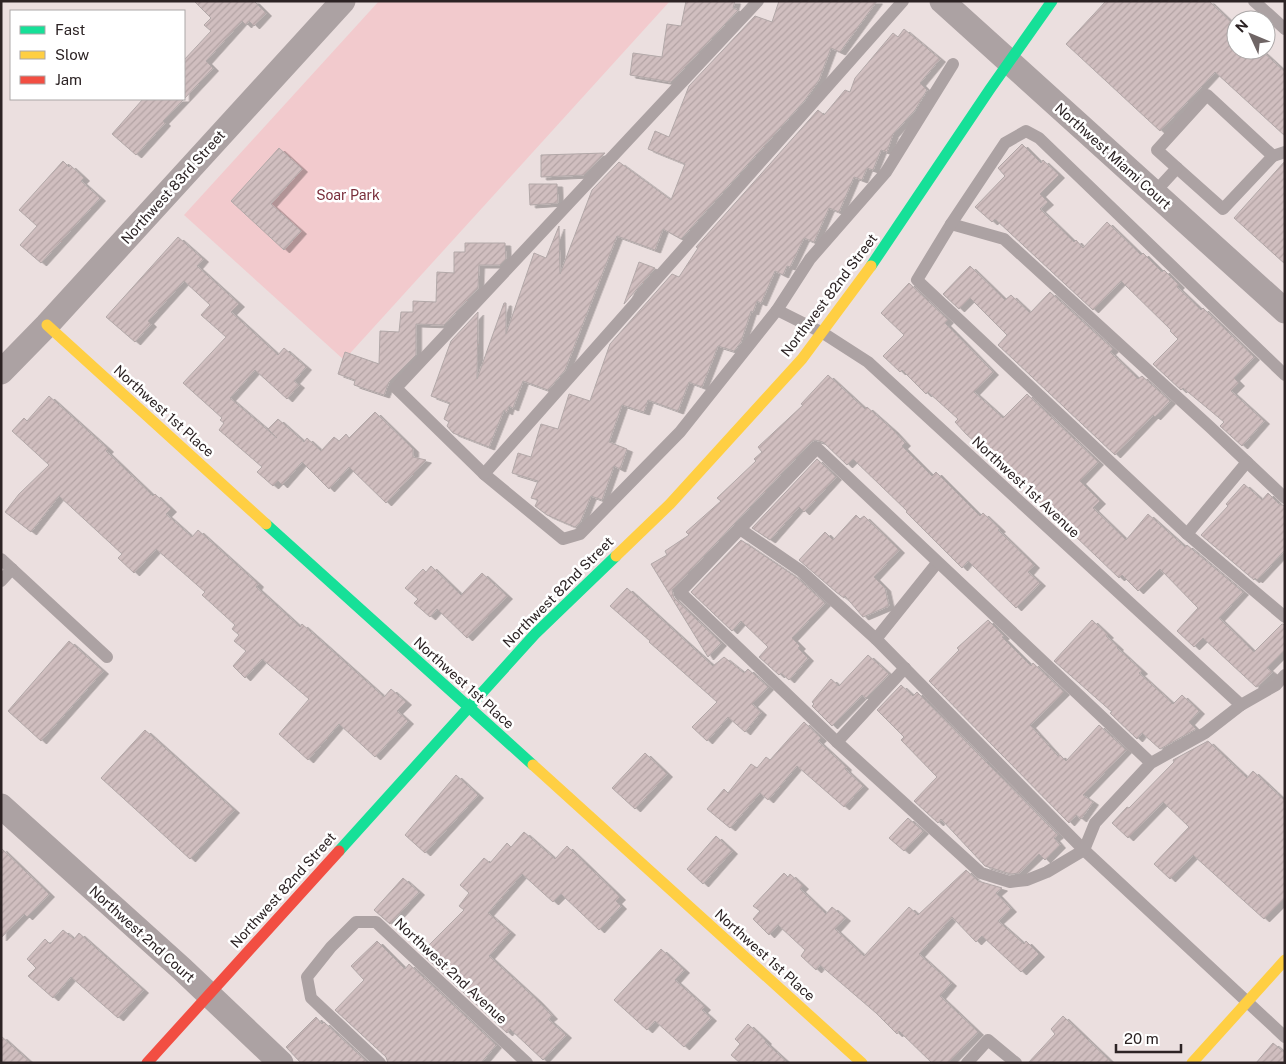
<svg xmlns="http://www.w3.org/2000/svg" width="1286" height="1064" viewBox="0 0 1286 1064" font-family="'Public Sans',sans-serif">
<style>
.green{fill:#f2cacd}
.building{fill:url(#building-hatch);stroke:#b2a8a8;filter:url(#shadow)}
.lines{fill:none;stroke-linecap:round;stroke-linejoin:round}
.lane{stroke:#aca2a3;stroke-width:12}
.street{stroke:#aca2a3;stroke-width:25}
.fast{stroke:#16e098;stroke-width:11}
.slow{stroke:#ffcf43;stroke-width:11}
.jam{stroke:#f24e42;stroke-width:11}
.labels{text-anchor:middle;stroke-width:5;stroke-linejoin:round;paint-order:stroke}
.street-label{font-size:14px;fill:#2c2324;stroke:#fff}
.park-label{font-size:14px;fill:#792e3a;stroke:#fff}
</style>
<defs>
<pattern id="building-hatch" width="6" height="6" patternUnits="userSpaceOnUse" patternTransform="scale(1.25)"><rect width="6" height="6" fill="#d0bebf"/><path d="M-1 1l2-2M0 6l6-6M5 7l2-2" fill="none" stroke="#b3a3a4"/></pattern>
<filter id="shadow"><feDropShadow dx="5.5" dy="3" stdDeviation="0" flood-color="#0004"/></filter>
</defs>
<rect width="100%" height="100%" fill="#ebdfdf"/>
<polygon class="green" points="379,1 670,1 344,360 184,215"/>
<g class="building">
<polygon points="194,1 254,1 266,13 254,26 249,21 246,25 242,21 206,61 213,68 184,99 163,121 165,123 136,155 112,134 143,99 184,99 184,60 211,31 204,25 211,18"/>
<polygon points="686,1 735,1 733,8 738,10 671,82 630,75 633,53 662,57 667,24 681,26"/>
<polygon points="779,1 877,1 840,52 831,48 819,80 805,100 681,239 663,229 655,250 617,236 565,370 548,390 523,381 513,408 509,406 507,412 504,410 489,447 453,433 447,426 449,422 444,419 450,403 431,396 451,341 478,312 477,379 504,303 506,303 506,334 534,253 546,258 559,226 560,274 592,190 619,162 671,200 685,164 648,149 655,131 669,137 689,86 755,16 772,22"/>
<polygon points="1106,1 1209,1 1236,27 1236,50 1261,50 1285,72 1285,136 1215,72 1160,131 1066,44"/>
<polygon points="904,29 940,59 920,83 927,90 915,110 893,134 887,152 881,150 873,170 867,168 862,180 854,177 839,212 829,208 814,242 804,238 790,267 787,266 783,275 775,271 761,303 757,301 753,312 751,311 741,342 734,351 718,346 702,387 689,382 678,411 648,400 644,412 622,405 609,442 627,449 620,469 614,466 602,500 591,496 580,523 575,527 547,515 535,506 538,500 531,498 538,481 512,473 518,453 531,457 541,424 558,429 569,394 590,401 610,344 672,274 679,277 698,248 696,247 818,110 824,115 845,90 850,92 855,78 893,33 898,37"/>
<polygon points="1022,144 1041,163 1043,160 1059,175 1040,194 1048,202 1040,209 1074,242 1076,240 1083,248 1107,222 1141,255 1143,253 1162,272 1164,270 1179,285 1177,287 1201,310 1203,308 1254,357 1234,378 1239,383 1231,391 1264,421 1242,446 1220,426 1224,422 1183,388 1181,390 1153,364 1178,339 1170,331 1171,330 1121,281 1093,310 995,219 992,222 975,207 1005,176 998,168"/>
<polygon points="279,148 302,169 271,204 301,231 284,250 231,201"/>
<polygon points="605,153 584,175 541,177 541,155"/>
<polygon points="63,161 69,167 70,165 84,178 81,181 100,198 41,263 20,245 37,226 19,210"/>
<polygon points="1285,161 1285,264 1234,218"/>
<polygon points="529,184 557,184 558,203 530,205"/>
<polygon points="178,237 203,259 197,266 239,304 231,312 278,355 284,348 306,367 294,381 299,385 287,399 255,370 230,398 277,438 268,429 278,419 304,442 307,438 321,451 334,437 339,441 346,434 349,438 375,412 413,449 413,457 426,460 386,503 349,467 329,489 302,462 282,485 278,481 273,486 257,472 262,467 219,430 224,423 220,420 222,418 183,383 226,337 201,315 210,305 184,281 148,321 151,324 135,342 106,317"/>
<polygon points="465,243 505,243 506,259 500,265 479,265 478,288 444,325 416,324 416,355 389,382 384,395 354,385 355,380 338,374 345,352 379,364 380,331 399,332 401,312 413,312 413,301 436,302 437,272 454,273 454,252 465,252"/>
<polygon points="639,262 655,268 624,304"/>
<polygon points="970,266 1005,300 1011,295 1030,313 1050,292 1113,349 1110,352 1138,379 1142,376 1170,401 1155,417 1153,415 1115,455 998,345 1007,335 970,298 959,309 943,294"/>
<polygon points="909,283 948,320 945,323 993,372 974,392 1003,418 1027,394 1098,462 1080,481 1100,501 1093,508 1126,540 1148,514 1185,547 1187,545 1243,592 1219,618 1254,652 1282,624 1285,625 1285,650 1267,668 1272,672 1260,685 1256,687 1203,638 1194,647 1177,631 1198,608 1160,569 1138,591 1122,575 1119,578 1052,514 1036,499 1038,497 1001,461 998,463 966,434 955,422 958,419 928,392 926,394 902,370 900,372 883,356 904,335 881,313"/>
<polygon points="828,375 865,409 867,407 893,430 905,443 902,446 932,476 936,472 980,516 983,513 1000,529 998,530 1034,565 1028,572 1040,583 1016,608 968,561 962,568 906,512 907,511 853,459 847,465 823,442 815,440 811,442 672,590 674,598 721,643 708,657 651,564 667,555 665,551 689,535 686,532 721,501 717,498 756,461 754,459 762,452 758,447 803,405 801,404"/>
<polygon points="49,396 108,449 106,451 153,496 155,494 171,509 166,514 192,537 198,530 258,584 256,587 300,627 302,624 384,697 391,689 406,702 397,711 408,721 375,757 339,724 308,760 279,734 309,699 262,659 245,678 233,666 246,651 234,641 239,635 232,629 235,625 202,595 205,592 156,549 134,573 118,558 122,554 59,496 31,532 5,512 19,494 49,465 12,431 24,418 27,421"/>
<polygon points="817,459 836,477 804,512 799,507 770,540 752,528"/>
<polygon points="1244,484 1262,500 1268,493 1279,504 1285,506 1285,550 1257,580 1255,578 1254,580 1201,535 1228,506 1226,504"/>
<polygon points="856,515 860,519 864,516 899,550 874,577 885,588 889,606 863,617 845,596 844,598 836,592 799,560 825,532 833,540"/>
<polygon points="741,540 796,577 825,603 792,638 800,646 798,648 808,658 789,680 781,673 779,675 759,657 768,647 741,621 732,631 691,592"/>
<polygon points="431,566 461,595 482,573 507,596 467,638 437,609 430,617 414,603 418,599 405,588 423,569 426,572"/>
<polygon points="627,588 713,666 724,657 744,673 748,669 768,687 752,704 761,712 745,732 728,717 707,741 692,727 717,702 649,642 650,641 610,606"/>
<polygon points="988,620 1004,636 1002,637 1031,666 1033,663 1064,692 1030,725 1058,756 1060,755 1066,761 1099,725 1126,750 1083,795 1093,802 1081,819 1076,815 1069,823 929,681 959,650 957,648"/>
<polygon points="1092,620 1108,635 1106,636 1118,647 1117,648 1142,671 1139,673 1173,704 1182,695 1199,711 1189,722 1196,729 1160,749 1142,733 1137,739 1110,713 1112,712 1054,661"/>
<polygon points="69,641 103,671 41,741 8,711"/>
<polygon points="868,655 889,674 866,698 862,695 832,726 812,706 814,704 812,702 831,679 839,686"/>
<polygon points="901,685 913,696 917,692 1058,835 1054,838 1060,845 1045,860 1039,854 1019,873 1011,874 985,866 941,819 938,823 914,801 937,777 901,740 904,737 877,710"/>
<polygon points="804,722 821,738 818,741 846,767 845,769 863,786 844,807 797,766 768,800 760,793 730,828 707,809 724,789 728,793 751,764 757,768 766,757 770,760"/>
<polygon points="145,730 234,810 190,859 101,778"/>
<polygon points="1208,741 1247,778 1253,771 1285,801 1285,898 1264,919 1193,855 1170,879 1154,864 1189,827 1163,802 1128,838 1112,823 1127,807 1129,808 1174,762 1173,760"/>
<polygon points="645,753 667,774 635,809 612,788"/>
<polygon points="456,775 478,795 425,853 405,835"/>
<polygon points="908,818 923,831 904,851 889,838"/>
<polygon points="524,832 555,859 567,846 620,897 616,901 621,906 599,930 561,894 553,902 522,874 488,913 510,932 489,956 537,1000 552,1016 548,1019 566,1035 543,1060 510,1029 507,1033 421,953 464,910 459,906 469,893 460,885 484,858 490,863 507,843 511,847"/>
<polygon points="716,836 732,851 703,884 687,869"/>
<polygon points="1,848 49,894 27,917 24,914 1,938"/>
<polygon points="966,870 978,881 1002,888 996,893 1011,909 998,921 1024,944 1026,941 1039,954 1021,972 982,936 976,942 952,917 919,954 951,983 940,996 978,1032 948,1063 932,1063 899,1031 897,1034 876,1013 820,965 816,970 801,956 805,950 778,925 769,935 753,919 760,911 753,906 784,873 788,877 790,874 803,886 800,889 826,914 832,907 845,918 835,929 864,956 909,907 918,915"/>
<polygon points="403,878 419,892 390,924 374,910"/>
<polygon points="63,930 74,939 79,933 143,990 118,1018 71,977 53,998 28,976 36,968 27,959 45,939 50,944"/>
<polygon points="377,941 405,969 409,964 496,1045 481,1063 388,1063 386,1057 335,1010 364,980 351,966"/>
<polygon points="661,949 684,970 675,980 705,1007 702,1010 711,1018 684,1047 655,1021 647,1030 614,1000"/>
<polygon points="1063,1016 1112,1063 1028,1063 1055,1034 1051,1029"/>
<polygon points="316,1017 322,1024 324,1022 368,1063 301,1063 286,1047"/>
<polygon points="748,1024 766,1041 765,1042 788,1063 740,1063 731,1055 740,1044 735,1039"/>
<polygon points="1,1036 31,1063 1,1063"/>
<polygon points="1273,1043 1285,1053 1285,1063 1256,1063"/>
</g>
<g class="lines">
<g class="lane">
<polyline points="758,1 396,388 484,474 563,539 580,534 680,432 777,310 810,259 886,172 953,64"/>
<polyline points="1254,1 1285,29"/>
<polyline points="1177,168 1223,209 1273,156"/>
<polyline points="1154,193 1177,168 1157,150 1207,95 1273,156 1285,152"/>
<polyline points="951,224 1004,239 1210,427 1285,498"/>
<polyline points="777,310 823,333 868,362 1241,705"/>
<polyline points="1285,375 1039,138 1026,131 1005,143 951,224 917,280 1187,534 1285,617"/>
<polyline points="484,474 903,1"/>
<polyline points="740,529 801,571 876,639 1084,850 1285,1037"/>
<polyline points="1187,534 1247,462"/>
<polyline points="1,559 107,657"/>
<polyline points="1,581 12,569"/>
<polyline points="876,639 937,563"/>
<polyline points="837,742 905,668"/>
<polyline points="1151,763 817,448 680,592 837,742 981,873 1010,882 1027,880 1047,872 1084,850 1095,823 1151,763 1205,733 1241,705 1276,685 1285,675"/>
<polyline points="380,1063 311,998 307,977 331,947 356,922 376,922 527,1063"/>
<polyline points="967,1063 988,1040 1016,1063"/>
</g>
<g class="street">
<polyline points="942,1 1285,311"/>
<polyline points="1,372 47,325 343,1"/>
<polyline points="1,806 182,969 281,1063"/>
</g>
<g class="fast">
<polyline points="871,266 990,89 1052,1"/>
<polyline points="266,524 533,765"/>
<polyline points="339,851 535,634 616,556"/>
</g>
<g class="slow">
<polyline points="47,325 266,524"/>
<polyline points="616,556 670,504 802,359 871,266"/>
<polyline points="533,765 862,1063"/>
<polyline points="1192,1063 1285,960"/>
</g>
<polyline class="jam" points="147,1063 339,851"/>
</g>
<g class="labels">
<g class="street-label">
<text transform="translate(1113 156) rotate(42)" y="5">Northwest Miami Court</text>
<text transform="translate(173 187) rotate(-48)" y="5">Northwest 83rd Street</text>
<text transform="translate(829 295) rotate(-53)" y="5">Northwest 82nd Street</text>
<text transform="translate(164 411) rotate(42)" y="5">Northwest 1st Place</text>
<text transform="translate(1026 487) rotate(43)" y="5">Northwest 1st Avenue</text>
<text transform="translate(558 592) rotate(-45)" y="5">Northwest 82nd Street</text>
<text transform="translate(464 683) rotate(42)" y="5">Northwest 1st Place</text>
<text transform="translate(283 890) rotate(-48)" y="5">Northwest 82nd Street</text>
<text transform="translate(142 934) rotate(42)" y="5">Northwest 2nd Court</text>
<text transform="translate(765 955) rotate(42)" y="5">Northwest 1st Place</text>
<text transform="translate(451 971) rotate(43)" y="5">Northwest 2nd Avenue</text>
</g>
<g class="park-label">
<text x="348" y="200">Soar Park</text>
</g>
</g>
<rect width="1286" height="1064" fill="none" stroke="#2c2324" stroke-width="5"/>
<rect x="10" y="10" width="175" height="90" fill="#ffffff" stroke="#aba7a7"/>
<rect x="20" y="26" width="25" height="8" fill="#16e098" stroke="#aba7a7"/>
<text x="55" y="35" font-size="15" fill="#2c2324">Fast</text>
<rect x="20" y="51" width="25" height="8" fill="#ffcf43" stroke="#aba7a7"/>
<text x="55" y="60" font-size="15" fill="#2c2324">Slow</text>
<rect x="20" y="76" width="25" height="8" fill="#f24e42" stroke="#aba7a7"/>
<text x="55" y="85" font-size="15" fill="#2c2324">Jam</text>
<g transform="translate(1251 35) rotate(314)"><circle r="24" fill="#ffffff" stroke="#aba7a7"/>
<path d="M0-4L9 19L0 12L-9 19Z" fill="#6f6565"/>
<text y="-8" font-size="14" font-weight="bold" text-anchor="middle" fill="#2c2324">N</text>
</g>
<path d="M1116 1044v8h65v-8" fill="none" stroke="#2c2324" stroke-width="2.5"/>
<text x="1124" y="1044" font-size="15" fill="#2c2324" stroke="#ffffff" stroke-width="4" paint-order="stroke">20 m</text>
</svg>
